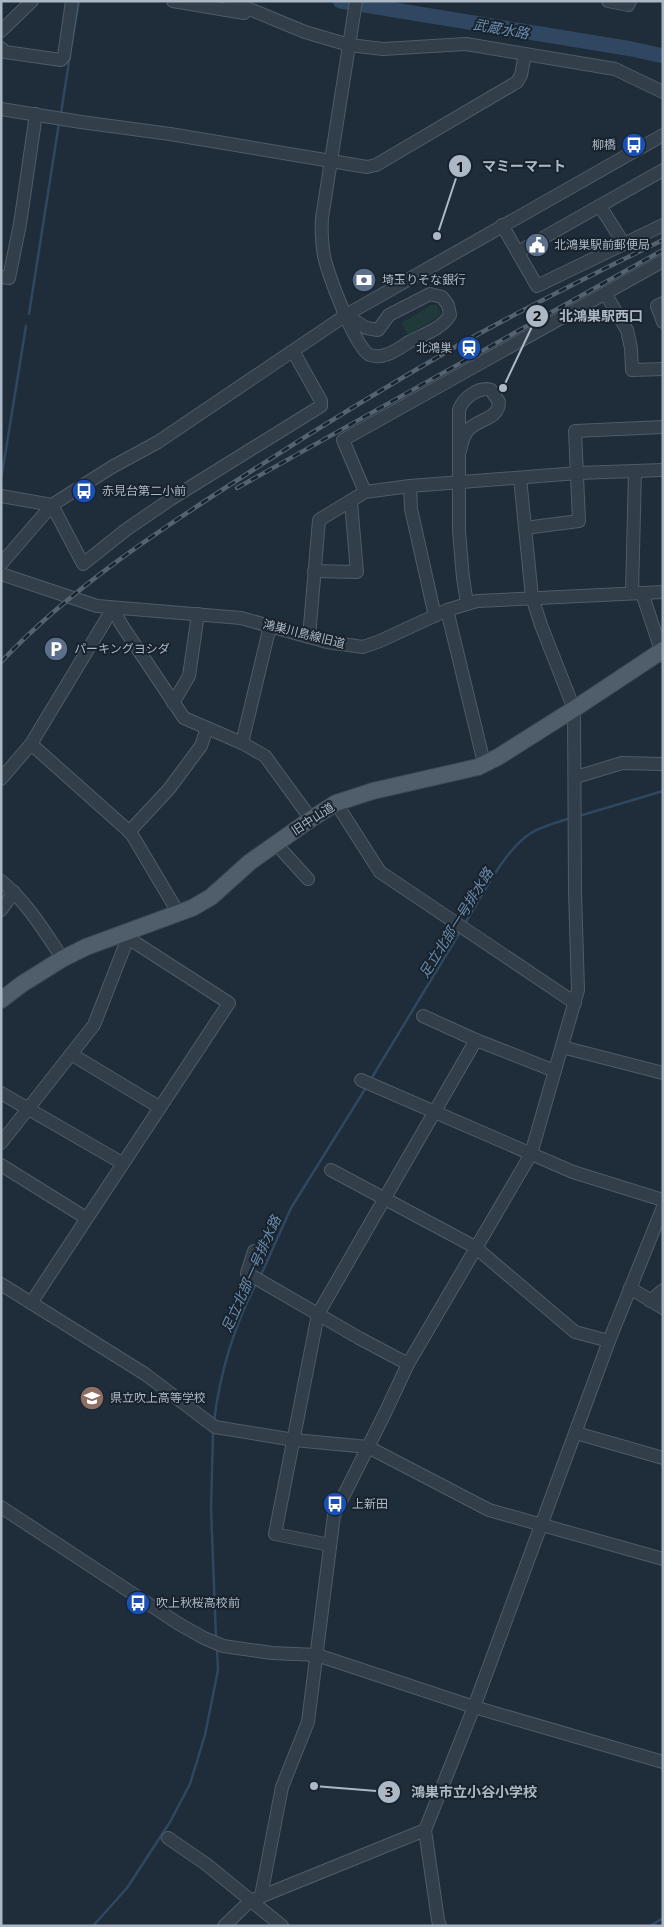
<svg xmlns="http://www.w3.org/2000/svg" width="664" height="1927" viewBox="0 0 664 1927" font-family="'Open Sans','Noto Sans JP',sans-serif">
<style>
.grass{fill:#20393a}
.lines{fill:none;stroke-linecap:round;stroke-linejoin:round}
.stream{stroke:#2f4760;stroke-width:2.5}
.river{stroke:#2f4760;stroke-width:15}
.minor-casing{stroke:#505b67;stroke-width:14}
.major-casing{stroke:#3c4753;stroke-width:18}
.minor{stroke:#323e49;stroke-width:12}
.major{stroke:#505d6a;stroke-width:16}
.rail-casing{stroke:#546271;stroke-width:4.5}
.rail{stroke:#18232e;stroke-width:2.5;stroke-dasharray:8;stroke-linecap:butt}
.labels{text-anchor:middle;stroke-width:4;stroke-linejoin:round;paint-order:stroke}
.poi-label{font-size:12px;fill:#acb8c6;stroke:#18232e;text-anchor:start}
.street-label{font-size:12px;fill:#acb8c6;stroke:#18232e}
.water-label{font-size:14px;font-style:italic;fill:#6a8cad;stroke:#18232e}
.leader{fill:none;stroke:#acb8c6;stroke-width:2}
.callout-dot{fill:#acb8c6;stroke:#18232e;stroke-width:2}
.mark-label{font-size:15px;text-anchor:middle;font-weight:bold;fill:#111}
.callout-label{font-size:14px;text-anchor:middle;font-weight:bold;fill:#acb8c6;stroke:#18232e;stroke-width:4;stroke-linejoin:round;paint-order:stroke}
</style>
<rect width="100%" height="100%" fill="#1f2c39"/>
<polygon class="grass" points="431,305 437,305 441,314 439,317 408,335 401,323"/>
<g class="lines">
<g class="stream">
<polyline points="72,42 79,1"/>
<polyline points="61,113 70,55"/>
<polyline points="29,314 59,123"/>
<polyline points="1,480 26,326"/>
<polyline points="579,816 663,791"/>
<path d="M464 925C481 898 504 850 531 833 543 826 557 822 571 818"/>
<polyline points="371,1079 460,932"/>
<polyline points="260,1277 291,1208 367,1086"/>
<path d="M214 1421C220 1374 234 1326 256 1284"/>
<polyline points="213,1432 211,1508 216,1638"/>
<polyline points="93,1926 127,1888 170,1822 190,1784 205,1735 218,1670 217,1649"/>
<polyline points="650,1926 663,1918"/>
</g>
<polyline class="river" points="340,1 632,49 663,56"/>
<g class="minor-casing">
<g id="minor">
<polyline points="173,1 244,13"/>
<polyline points="230,1 305,32 349,45 383,49 466,44 615,69 663,92"/>
<polyline points="608,1 628,5 630,1"/>
<polyline points="1,31 32,1"/>
<polyline points="1,48 5,52 61,60 64,56 72,1"/>
<polyline points="1,109 81,122 170,134 367,167 376,165 517,82 521,75 525,54"/>
<polyline points="600,206 624,244"/>
<polyline points="502,225 537,286 663,225"/>
<polyline points="518,252 663,170"/>
<polyline points="1,277 9,278 20,224 36,114"/>
<polyline points="605,293 627,330 631,348 632,370 663,369"/>
<polyline points="663,303 657,306 663,322"/>
<path d="M346 315 366 328 378 330 389 315 430 294 442 297 448 305 450 315C442 329 422 335 409 342 398 349 384 360 370 355 355 349 328 273 324 256 322 243 321 230 322 218L356 1"/>
<path d="M460 451C462 443 463 435 469 429 479 419 499 419 499 402L491 390C479 386 463 398 459 410V531L463 578 467 603"/>
<polyline points="410,486 411,509 435,616"/>
<polyline points="365,492 343,440 663,261"/>
<polyline points="1,496 52,505 83,564 127,529 171,499 321,406 321,401 293,351"/>
<polyline points="525,528 579,521 575,431 663,427"/>
<polyline points="1,564 52,505 112,467 158,442 346,315 663,135"/>
<polyline points="314,571 357,572 351,502"/>
<polyline points="1,574 97,606 241,618 327,642 363,647 380,641 447,610 477,601 663,592"/>
<polyline points="632,593 635,471"/>
<polyline points="642,593 663,656"/>
<polyline points="113,608 121,624 184,718 242,743 265,756 311,819"/>
<polyline points="447,610 484,763"/>
<polyline points="309,637 319,520 365,492 410,486 578,473 663,470"/>
<polyline points="173,703 189,676 198,614"/>
<polyline points="242,743 270,626"/>
<polyline points="31,744 131,833 179,914"/>
<polyline points="576,777 622,763 663,764"/>
<polyline points="1,779 31,744 113,608"/>
<polyline points="336,803 380,872 575,1003"/>
<polyline points="129,832 169,789 201,746 207,728"/>
<polyline points="276,844 308,879"/>
<path d="M1 881C27 902 44 931 63 959"/>
<polyline points="1,910 14,892"/>
<polyline points="423,1016 476,1040 555,1071"/>
<polyline points="562,1047 663,1073"/>
<polyline points="71,1054 159,1107"/>
<polyline points="361,1080 573,1172 663,1200"/>
<polyline points="1,1093 122,1163"/>
<polyline points="1,1143 94,1025 128,938 126,933"/>
<polyline points="1,1165 86,1218"/>
<polyline points="331,1170 475,1247 575,1332 609,1341"/>
<polyline points="254,1251 247,1273 359,1338 408,1364"/>
<polyline points="1,1284 145,1374 215,1427 294,1440 368,1447 489,1510 663,1559"/>
<polyline points="630,1288 663,1308"/>
<polyline points="650,1301 663,1290"/>
<polyline points="31,1303 229,1003 128,938"/>
<polyline points="576,1433 663,1458"/>
<polyline points="1,1507 179,1624 204,1638 223,1646 272,1653 317,1655 474,1707 663,1762"/>
<polyline points="330,1545 275,1534 318,1314 476,1040"/>
<polyline points="168,1838 206,1864 282,1926"/>
<polyline points="261,1896 282,1787 308,1722 334,1515 385,1413 408,1364 531,1154 578,990 575,892 574,709 541,625 532,597 520,478"/>
<polyline points="224,1926 250,1901 425,1830"/>
<polyline points="440,1926 438,1920 425,1830 474,1707 609,1341 663,1207"/>
</g>
</g>
<g class="major-casing">
<polyline id="major" points="1,1000 22,984 62,959 86,947 192,908 211,897 250,862 311,819 336,803 373,791 478,767 498,757 574,709 663,650"/>
</g>
<use href="#minor" class="minor"/>
<use href="#major" class="major"/>
<g class="rail-casing">
<g id="rail">
<polyline points="237,488 663,250"/>
<path d="M1 662C70 589 155 533 239 479 310 433 382 389 455 347 523 309 593 274 663 240"/>
</g>
</g>
<use href="#rail" class="rail"/>
</g>
<defs>
<g id="bus-disc" transform="scale(1.25)"><circle r="9.5" fill="#1a4fb4" stroke="#18232e"/><path d="M-5-6H5V4H4V6H2V4H-2V6H-4V4H-5ZM-3.5-4V0h7V-4ZM-3.5 1.2v1.5H-2V1.2ZM2 1.2v1.5H3.5V1.2Z" fill="#fff"/></g>
<g id="civic-disc" transform="scale(1.25)"><circle r="9.5" fill="#5c6f8a" stroke="#18232e"/><path d="M-.6-6.5H3V-4.5H.6V-3L4-1V1h2V6H-6V1h2V-1L-.6-3ZM-1.2 2.5V6h2.4V2.5Z" fill="#fff"/></g>
<g id="bank-disc" transform="scale(1.25)"><circle r="9.5" fill="#5c6f8a" stroke="#18232e"/><path d="M-6-4H6V4H-6ZM0-2.3a2.3 2.3 0 1 0 0 4.6a2.3 2.3 0 1 0 0-4.6Z" fill="#fff"/></g>
<g id="station-disc" transform="scale(1.25)"><circle r="9.5" fill="#1a4fb4" stroke="#18232e"/><path d="M-3-6H3Q5-6 5-4V2Q5 4 3 4L4.5 6H3L1.5 4h-3L-3 6H-4.5L-3 4Q-5 4-5 2V-4Q-5-6-3-6ZM-3.5-4v3h7v-3ZM-3.5 1v1.5H-2V1ZM2 1v1.5H3.5V1Z" fill="#fff"/></g>
<g id="parking-disc" transform="scale(1.25)"><circle r="9.5" fill="#5c6f8a" stroke="#18232e"/><path d="M-3.5-5.5H1a3.5 3.5 0 0 1 0 7H-1V5.5H-3.5ZM-1-3.4V-.6H.8a1.4 1.4 0 0 0 0-2.8Z" fill="#fff"/></g>
<g id="school-disc" transform="scale(1.25)"><circle r="9.5" fill="#8d6e63" stroke="#18232e"/><path d="M0-5L7-2L0 1L-7-2ZM-4 1L0 2.5L4 1V4Q0 6-4 4Z" fill="#fff"/></g>
</defs>
<g fill-rule="evenodd">
<use href="#bus-disc" x="634" y="145"/>
<use href="#civic-disc" x="537" y="245"/>
<use href="#bank-disc" x="364" y="280"/>
<use href="#station-disc" x="469" y="348"/>
<use href="#bus-disc" x="84" y="491"/>
<use href="#parking-disc" x="56" y="649"/>
<use href="#school-disc" x="92" y="1398"/>
<use href="#bus-disc" x="335" y="1504"/>
<use href="#bus-disc" x="138" y="1603"/>
</g>
<g class="labels">
<g class="poi-label">
<text x="616" y="149" text-anchor="end">柳橋</text>
<text x="554" y="249">北鴻巣駅前郵便局</text>
<text x="382" y="284">埼玉りそな銀行</text>
<text x="452" y="352" text-anchor="end">北鴻巣</text>
<text x="102" y="495">赤見台第二小前</text>
<text x="74" y="653">パーキングヨシダ</text>
<text x="110" y="1402">県立吹上高等学校</text>
<text x="352" y="1508">上新田</text>
<text x="156" y="1607">吹上秋桜高校前</text>
</g>
<g class="street-label">
<text transform="translate(304 634) rotate(14)" y="4">鴻巣川島線旧道</text>
<text transform="translate(313 819) rotate(-33)" y="4">旧中山道</text>
</g>
<g class="water-label">
<text transform="translate(501 29) rotate(10)" y="5">武蔵水路</text>
<text transform="translate(456 923) rotate(-58)" y="5">足立北部一号排水路</text>
<text transform="translate(251 1274) rotate(-66)" y="5">足立北部一号排水路</text>
</g>
</g>
<path class="leader" d="M437 236L460 166M503 388L537 316M314 1786L389 1792"/>
<g class="callout-dot">
<circle cx="437" cy="236" r="5"/>
<circle cx="503" cy="388" r="5"/>
<circle cx="314" cy="1786" r="5"/>
<circle cx="460" cy="166" r="12"/>
<circle cx="537" cy="316" r="12"/>
<circle cx="389" cy="1792" r="12"/>
</g>
<g class="mark-label">
<text x="460" y="172">1</text>
<text x="537" y="321">2</text>
<text x="389" y="1797">3</text>
</g>
<g class="callout-label">
<text x="524" y="171">マミーマート</text>
<text x="601" y="321">北鴻巣駅西口</text>
<text x="474" y="1797">鴻巣市立小谷小学校</text>
</g>
<rect width="664" height="1927" fill="none" stroke="#acb8c6" stroke-width="5"/>
</svg>
